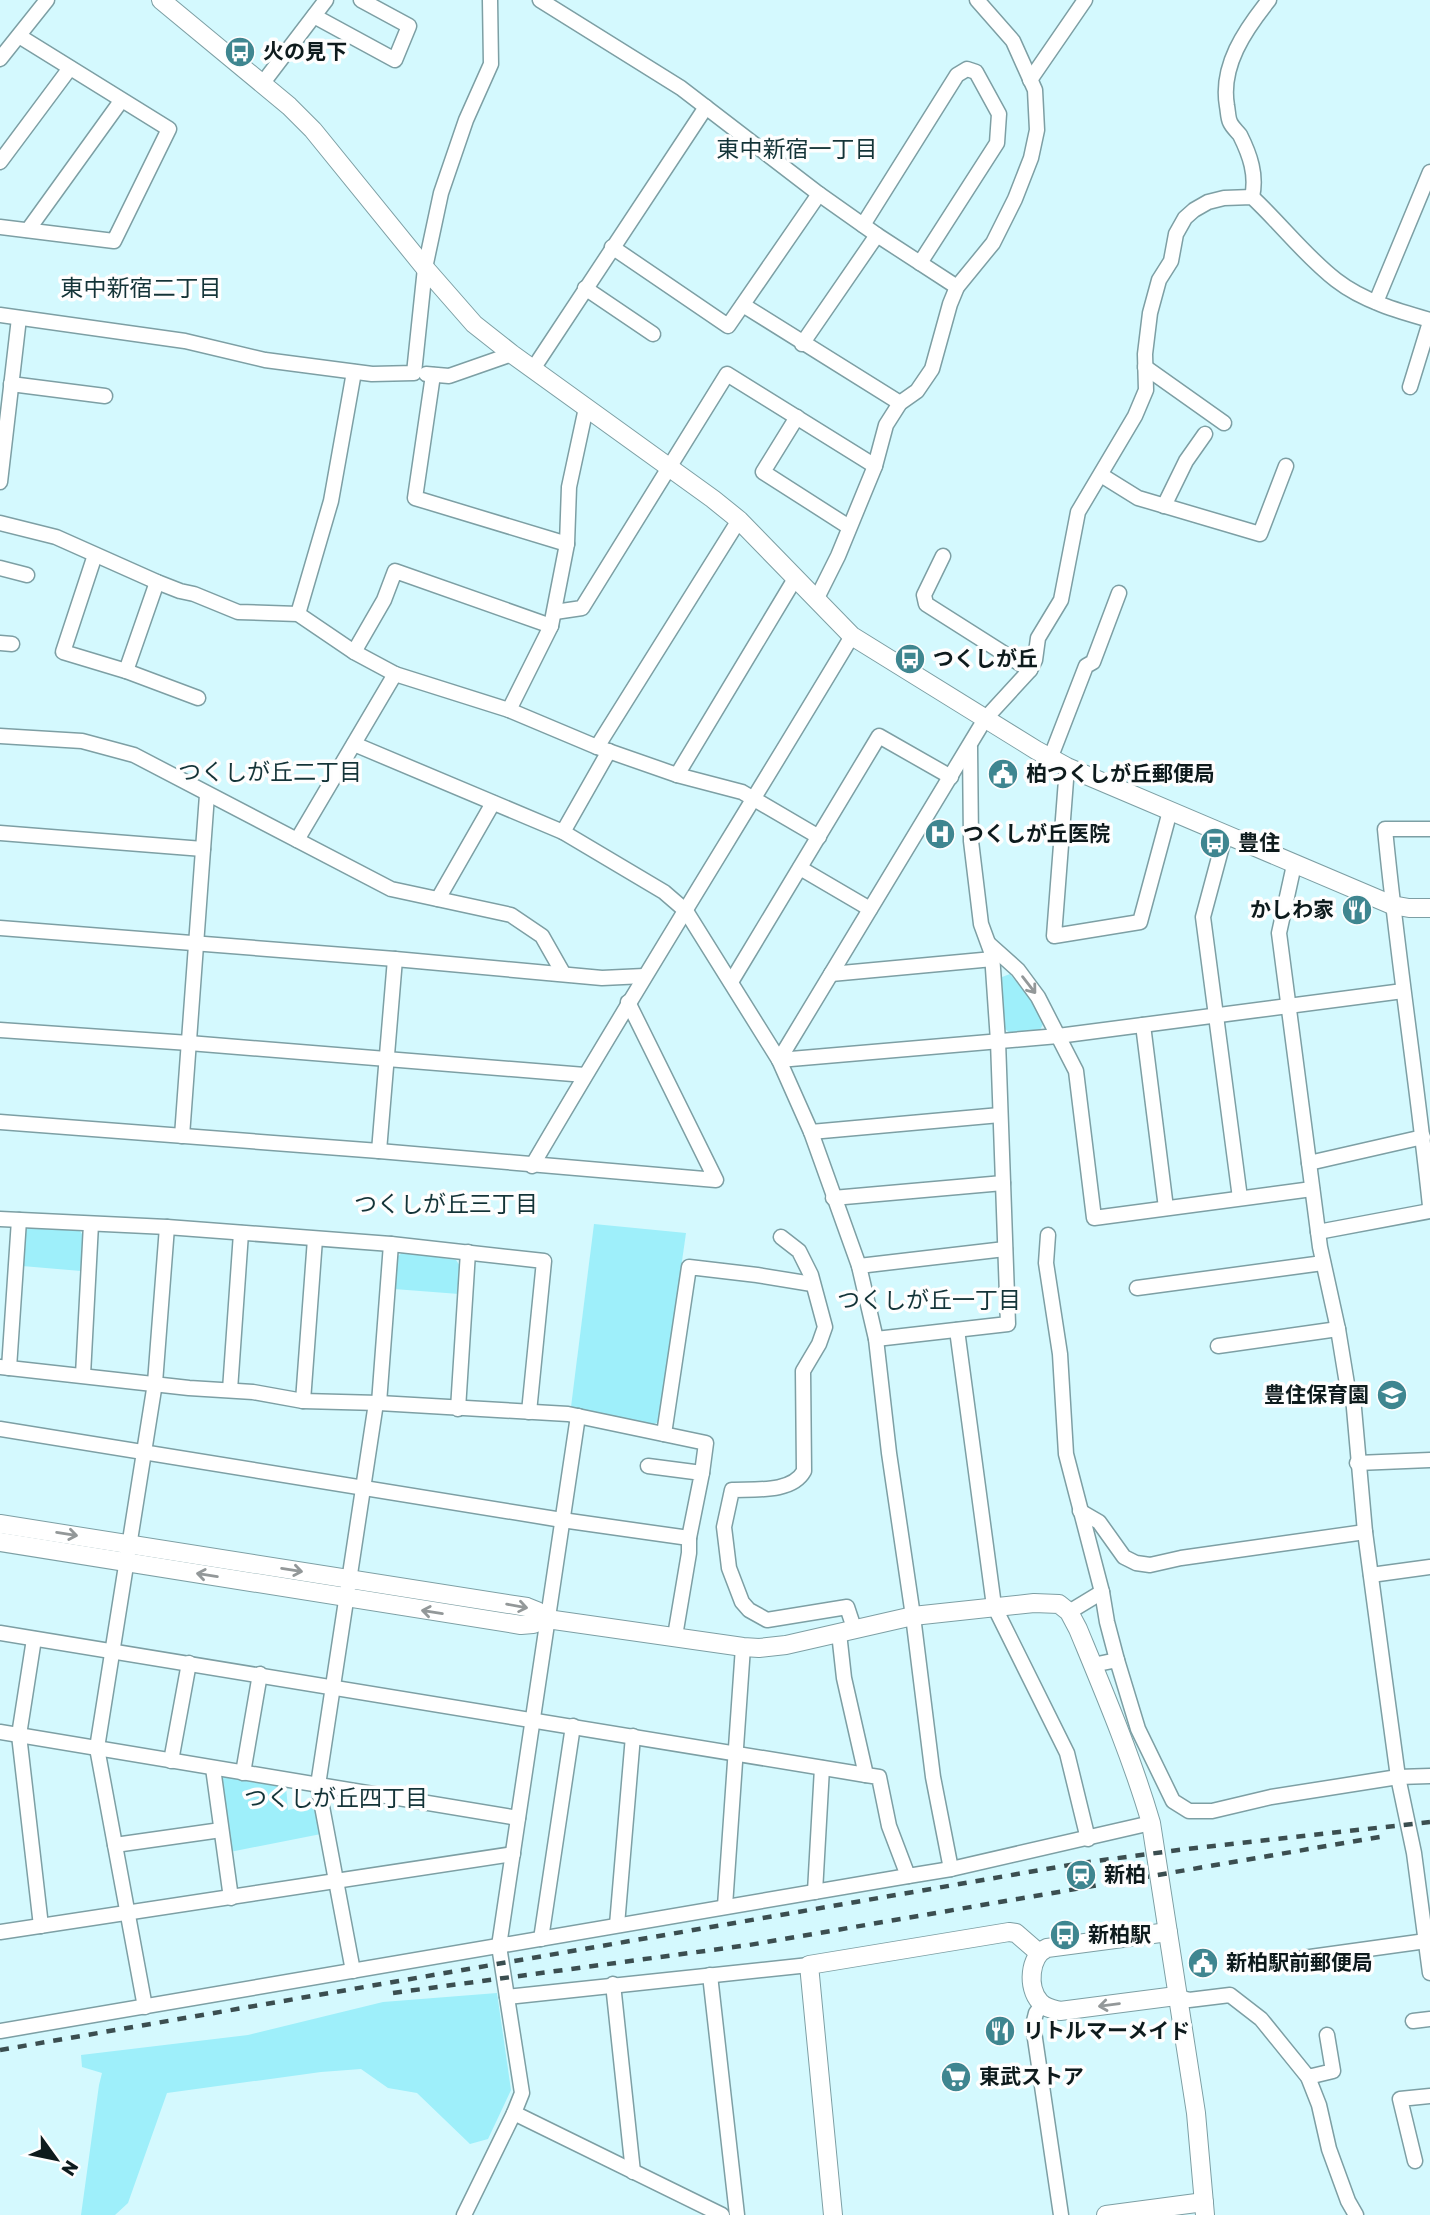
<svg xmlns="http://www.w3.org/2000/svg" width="1430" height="2215" viewBox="0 0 1430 2215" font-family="Rubik,'Noto Sans JP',sans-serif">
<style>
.green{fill:#9eeffa}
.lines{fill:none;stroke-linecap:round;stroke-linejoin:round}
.minor-casing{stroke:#7d9fa4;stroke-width:17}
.tertiary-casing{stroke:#7d9fa4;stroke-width:20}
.minor{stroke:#fff;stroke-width:14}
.tertiary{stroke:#fff;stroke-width:18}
.rail{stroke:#3b4e50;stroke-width:4.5;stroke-dasharray:9 9;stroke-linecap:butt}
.oneway{stroke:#939899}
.labels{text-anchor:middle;stroke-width:7;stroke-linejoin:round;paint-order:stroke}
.poi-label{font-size:21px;font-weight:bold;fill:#0e1b1d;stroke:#fefefe;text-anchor:start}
.neighbourhood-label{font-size:23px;fill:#143438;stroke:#fefefe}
</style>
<rect width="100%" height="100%" fill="#d4f9fe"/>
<g class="green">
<polygon points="1010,974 1032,1001 1043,1024 1040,1030 1010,1033 1004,1028 1002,977"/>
<polygon points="594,1224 686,1233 659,1422 651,1425 571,1407"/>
<polygon points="29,1227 80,1231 84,1237 81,1271 22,1266 23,1233"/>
<polygon points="403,1252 456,1260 460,1266 459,1294 394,1289 397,1257"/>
<polygon points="224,1775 286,1786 288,1810 314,1805 321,1834 230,1852 219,1780"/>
<polygon points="497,1993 511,2090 488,2139 470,2144 417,2093 388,2088 361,2069 321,2072 167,2093 128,2203 115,2215 81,2215 99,2085 102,2073 82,2067 81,2055 248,2035 383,2002"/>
</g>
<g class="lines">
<g class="minor-casing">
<g id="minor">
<polyline points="540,0 681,88 819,194 877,235 957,287"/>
<polyline points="314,16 395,60 409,26 361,0"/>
<polyline points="0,59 47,0"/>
<polyline points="1030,80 1085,0"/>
<polyline points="262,84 326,0"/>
<polyline points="0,162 70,68"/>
<path d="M1252 197C1257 175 1250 155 1240 135 1237 131 1232 127 1230 122 1228 118 1228 111 1227 106 1220 66 1245 30 1269 0"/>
<polyline points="863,225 957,75 967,69 976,72 999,114 997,143 920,263"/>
<polyline points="0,227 114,241 169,129 19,36"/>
<polyline points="28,230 121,101"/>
<polyline points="612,247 728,326 819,194"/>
<polyline points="585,288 653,334"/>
<polyline points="1376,302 1430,172"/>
<polyline points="743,305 900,403"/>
<polyline points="0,315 185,341 265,360 372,374 414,373 425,268 441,193 466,120 491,64 490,0"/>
<polyline points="802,344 877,235"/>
<polyline points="1145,367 1224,423"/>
<polyline points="533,369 706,107"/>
<polyline points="426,374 449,376 512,354"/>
<polyline points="433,375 415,498 567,544"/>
<polyline points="11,384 105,396"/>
<polyline points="1410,387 1430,322"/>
<polyline points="797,417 763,472 849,527"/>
<polyline points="1101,475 1138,498 1260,534 1286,466"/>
<polyline points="0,482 19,318"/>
<polyline points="1164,506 1186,461 1205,434"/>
<polyline points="0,523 56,537 157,582 180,591 194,594 238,612 298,614 354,652 395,674"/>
<polyline points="95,555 63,652 126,671 198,698"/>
<polyline points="943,556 924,595 926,604 1030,670"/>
<polyline points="0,568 27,575"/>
<polyline points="817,598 838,556 875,466 886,425 900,403 917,391 932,369 950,304 957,287 993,243 1015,199 1031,158 1037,130 1035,90 1013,41 977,0"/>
<polyline points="555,612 582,608 727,374 875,466"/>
<polyline points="298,614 331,501 354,372"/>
<polyline points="0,643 12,644"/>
<polyline points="354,652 384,600 395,571 551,626"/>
<polyline points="126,671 157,582"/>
<polyline points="509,710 551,626 567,544 569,487 586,408"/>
<polyline points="0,736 82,741 134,755 391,889 511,915 542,936 563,973"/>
<polyline points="354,744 563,832 664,892 686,911 779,1060 811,1132 859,1266 876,1339 889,1453 913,1616 933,1777 951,1869"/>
<polyline points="597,747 739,520"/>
<polyline points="1050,759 1086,666 1093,662 1119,593"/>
<polyline points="1067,767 1054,936 1140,922 1170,811"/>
<polyline points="677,775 796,577"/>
<path d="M1430 829H1385C1397 955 1417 1080 1430 1206"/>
<polyline points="563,832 609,751"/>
<polyline points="0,833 203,849"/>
<polyline points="1225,835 1203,917 1240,1198"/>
<polyline points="297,840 395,674 509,710 597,747 677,775 742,792 819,837"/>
<polyline points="1294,865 1279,933 1320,1247 1338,1329 1347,1384 1353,1397 1365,1532 1384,1674 1398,1777 1414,1853 1430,1973"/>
<polyline points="800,868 870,909"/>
<polyline points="438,899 493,803"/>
<polyline points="0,928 395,959 602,978 644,976"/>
<polyline points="989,944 1018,970 1038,997 1076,1071 1094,1218 1312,1189"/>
<polyline points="831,974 993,959"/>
<polyline points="731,982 879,736 951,777"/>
<polyline points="1143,1025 1166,1208"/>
<polyline points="0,1030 189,1043 585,1075"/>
<path d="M779 1060 985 719 1030 670 1035 660 1038 638 1061 600 1078 512 1135 416 1146 390 1145 354 1150 313 1159 280 1171 261 1176 234 1185 218 1194 210 1208 202 1224 198 1252 197C1281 224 1305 256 1336 280 1363 301 1398 311 1430 320"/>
<polyline points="779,1060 1058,1036 1403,991"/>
<polyline points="0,1122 379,1151 716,1180 628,1002"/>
<polyline points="811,1132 1000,1115"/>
<polyline points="182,1136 207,795"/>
<polyline points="379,1151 395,959"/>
<polyline points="1309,1163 1423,1137"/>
<path d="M532 1166C636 988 746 813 852 636"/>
<polyline points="833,1198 1003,1183"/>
<polyline points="0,1219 167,1227 391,1244 544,1261 529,1412"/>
<polyline points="1318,1232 1430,1211"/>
<polyline points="1048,1235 1046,1263 1060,1354 1066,1454 1102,1592 1107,1622 1117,1660"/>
<path d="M781 1237 799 1251 811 1275 825 1327 819 1344 803 1371 804 1471C792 1493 755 1489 732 1490L724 1527 729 1568 742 1602 749 1610 767 1620 847 1607 854 1628"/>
<polyline points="859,1266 1005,1249"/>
<polyline points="1137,1288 1323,1263"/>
<polyline points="957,1330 994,1606 1067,1753 1088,1839"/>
<polyline points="876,1339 1008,1324 998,1041 992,954 981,924 971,841 970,747"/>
<polyline points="1218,1346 1338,1329"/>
<polyline points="0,1367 189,1388 253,1392 303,1401 379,1403 568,1414 706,1443 702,1473"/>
<polyline points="9,1368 19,1220"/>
<polyline points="83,1375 91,1224"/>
<polyline points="230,1390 241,1233"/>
<polyline points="303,1401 315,1239"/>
<polyline points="379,1403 391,1244"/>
<polyline points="458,1409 468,1252"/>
<polyline points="0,1429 562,1520 689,1538 689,1553 675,1636"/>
<polyline points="664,1434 689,1267 757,1275 812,1284"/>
<polyline points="1357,1463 1430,1460"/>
<polyline points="648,1466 702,1473 689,1538"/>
<polyline points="1080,1511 1099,1522 1124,1557 1136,1563 1150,1565 1181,1558 1365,1532"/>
<polyline points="1371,1575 1430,1567"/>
<polyline points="1069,1612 1102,1592"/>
<polyline points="0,1633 866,1775"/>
<polyline points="839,1633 844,1678 866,1775 879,1777 889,1826 908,1876 951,1869 1151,1823"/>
<polyline points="34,1639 19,1735 41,1926"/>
<polyline points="1093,1665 1117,1660 1138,1729 1173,1801 1189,1811 1212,1811 1271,1797 1398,1777 1430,1776"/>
<polyline points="0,1732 518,1818"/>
<polyline points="171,1761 189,1663"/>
<polyline points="213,1768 231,1898"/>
<polyline points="243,1773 260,1674"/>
<polyline points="115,1845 221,1830"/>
<polyline points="815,1892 822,1768"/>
<polyline points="725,1906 743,1647"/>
<polyline points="617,1925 633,1736"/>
<polyline points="0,1932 513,1854"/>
<polyline points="541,1939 573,1726"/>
<polyline points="1303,1958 1426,1941"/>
<polyline points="353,1971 318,1785 376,1403"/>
<polyline points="710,1975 737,2215"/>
<polyline points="613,1984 633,2172"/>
<polyline points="1176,1996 1189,2000 1230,1995 1261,2019 1308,2077 1319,2105 1329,2149 1348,2201 1356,2215"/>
<polyline points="507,1997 809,1965"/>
<polyline points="1042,2005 1036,2013 1033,2025 1061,2215"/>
<polyline points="145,2007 97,1748 155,1383 167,1227"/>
<polyline points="1413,2021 1430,2019"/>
<polyline points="0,2031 908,1876"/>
<polyline points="1308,2077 1333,2071 1327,2035"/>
<polyline points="514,2113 722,2215"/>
<polyline points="1415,2161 1400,2099 1430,2096"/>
<polyline points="464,2215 514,2113 522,2093 499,1946 578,1416"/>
</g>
</g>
<g class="tertiary-casing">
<g id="tertiary">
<polyline points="161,0 289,106 313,130 425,268 474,324 512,354 713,499 739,520 852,636 1036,750 1067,767 1392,905 1409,908 1430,908"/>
<polyline points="0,1524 527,1607 537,1611 547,1619"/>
<path d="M0 1542 521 1625 533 1624 547 1619 743 1647 759 1648 786 1645 913 1616 1034 1603 1059 1604 1069 1612 1078 1629C1104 1692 1132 1758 1151 1823L1196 2113 1205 2215"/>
<path d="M1168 1932 1047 1948C1029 1956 1027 1988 1040 2002 1045 2008 1052 2009 1060 2011L1176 1996"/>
<polyline points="833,2215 809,1965 1009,1932 1016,1933 1039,1953"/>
<polyline points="1106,2215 1204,2202"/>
</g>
</g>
<use href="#minor" class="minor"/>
<use href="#tertiary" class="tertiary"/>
<g class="rail">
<polyline points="393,1993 749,1945 1385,1836"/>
<polyline points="0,2050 1081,1863 1186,1849 1430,1822"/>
</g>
</g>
<defs><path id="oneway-shaft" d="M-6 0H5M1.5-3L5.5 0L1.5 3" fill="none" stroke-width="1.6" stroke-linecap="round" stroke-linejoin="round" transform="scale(1.75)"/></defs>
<g class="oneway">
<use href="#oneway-shaft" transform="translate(1029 985) rotate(52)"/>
<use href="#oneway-shaft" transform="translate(67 1534) rotate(9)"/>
<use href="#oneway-shaft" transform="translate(292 1570) rotate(9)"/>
<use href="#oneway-shaft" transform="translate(207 1575) rotate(-171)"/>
<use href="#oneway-shaft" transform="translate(517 1606) rotate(10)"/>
<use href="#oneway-shaft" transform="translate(432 1612) rotate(-171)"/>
<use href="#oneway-shaft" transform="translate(1109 2005) rotate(173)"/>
</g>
<defs>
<g id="bus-disc" transform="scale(1.575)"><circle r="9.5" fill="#3f8690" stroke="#fefefe"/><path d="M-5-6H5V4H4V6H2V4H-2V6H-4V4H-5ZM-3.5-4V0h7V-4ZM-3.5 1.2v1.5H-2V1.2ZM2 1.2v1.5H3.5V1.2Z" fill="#fff"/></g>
<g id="civic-disc" transform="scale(1.575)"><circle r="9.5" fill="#3f8690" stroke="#fefefe"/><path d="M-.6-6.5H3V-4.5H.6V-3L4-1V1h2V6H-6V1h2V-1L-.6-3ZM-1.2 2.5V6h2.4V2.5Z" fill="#fff"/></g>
<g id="hospital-disc" transform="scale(1.575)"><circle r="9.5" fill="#3f8690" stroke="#fefefe"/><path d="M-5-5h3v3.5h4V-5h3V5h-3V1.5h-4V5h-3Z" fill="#fff"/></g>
<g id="restaurant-disc" transform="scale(1.575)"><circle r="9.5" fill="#3f8690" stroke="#fefefe"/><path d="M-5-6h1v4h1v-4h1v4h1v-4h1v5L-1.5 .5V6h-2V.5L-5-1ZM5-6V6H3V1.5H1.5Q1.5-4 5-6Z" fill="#fff"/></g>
<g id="school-disc" transform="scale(1.575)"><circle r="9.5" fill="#3f8690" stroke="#fefefe"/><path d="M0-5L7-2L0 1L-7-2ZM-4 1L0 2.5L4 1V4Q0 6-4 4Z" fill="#fff"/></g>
<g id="station-disc" transform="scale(1.575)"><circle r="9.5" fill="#3f8690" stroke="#fefefe"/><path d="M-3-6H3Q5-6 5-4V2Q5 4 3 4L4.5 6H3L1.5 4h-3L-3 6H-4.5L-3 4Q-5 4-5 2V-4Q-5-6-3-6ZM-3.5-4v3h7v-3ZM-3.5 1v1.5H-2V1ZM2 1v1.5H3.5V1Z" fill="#fff"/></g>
<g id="supermarket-disc" transform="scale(1.575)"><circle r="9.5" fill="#3f8690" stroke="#fefefe"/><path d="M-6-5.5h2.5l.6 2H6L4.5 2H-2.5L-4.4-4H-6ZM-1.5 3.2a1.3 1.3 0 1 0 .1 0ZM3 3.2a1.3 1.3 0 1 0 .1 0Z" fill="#fff"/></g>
</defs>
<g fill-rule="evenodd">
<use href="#bus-disc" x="240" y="52"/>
<use href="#bus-disc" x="910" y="659"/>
<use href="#civic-disc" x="1003" y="774"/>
<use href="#hospital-disc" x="940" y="834"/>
<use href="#bus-disc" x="1215" y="843"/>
<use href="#restaurant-disc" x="1357" y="910"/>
<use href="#school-disc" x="1392" y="1395"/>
<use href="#station-disc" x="1081" y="1875"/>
<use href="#bus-disc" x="1065" y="1935"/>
<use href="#civic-disc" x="1203" y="1963"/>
<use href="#restaurant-disc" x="1000" y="2031"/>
<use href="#supermarket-disc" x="956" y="2077"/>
</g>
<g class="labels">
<g class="poi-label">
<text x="263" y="59">火の見下</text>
<text x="933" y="666">つくしが丘</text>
<text x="1026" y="781">柏つくしが丘郵便局</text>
<text x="963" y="841">つくしが丘医院</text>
<text x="1238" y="850">豊住</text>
<text x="1334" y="917" text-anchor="end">かしわ家</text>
<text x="1369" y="1402" text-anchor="end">豊住保育園</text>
<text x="1104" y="1882">新柏</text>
<text x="1088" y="1942">新柏駅</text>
<text x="1226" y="1970">新柏駅前郵便局</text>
<text x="1023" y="2038">リトルマーメイド</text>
<text x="979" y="2084">東武ストア</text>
</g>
<g class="neighbourhood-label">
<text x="797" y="157">東中新宿一丁目</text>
<text x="141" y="296">東中新宿二丁目</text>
<text x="270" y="780">つくしが丘二丁目</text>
<text x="446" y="1212">つくしが丘三丁目</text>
<text x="929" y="1308">つくしが丘一丁目</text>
<text x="336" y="1806">つくしが丘四丁目</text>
</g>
</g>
<g transform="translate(56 2159) rotate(123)" stroke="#fefefe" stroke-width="5" paint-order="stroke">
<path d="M0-5L12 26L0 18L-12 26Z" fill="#0e1b1d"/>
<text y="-10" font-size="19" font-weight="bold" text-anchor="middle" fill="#0e1b1d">N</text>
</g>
</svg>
